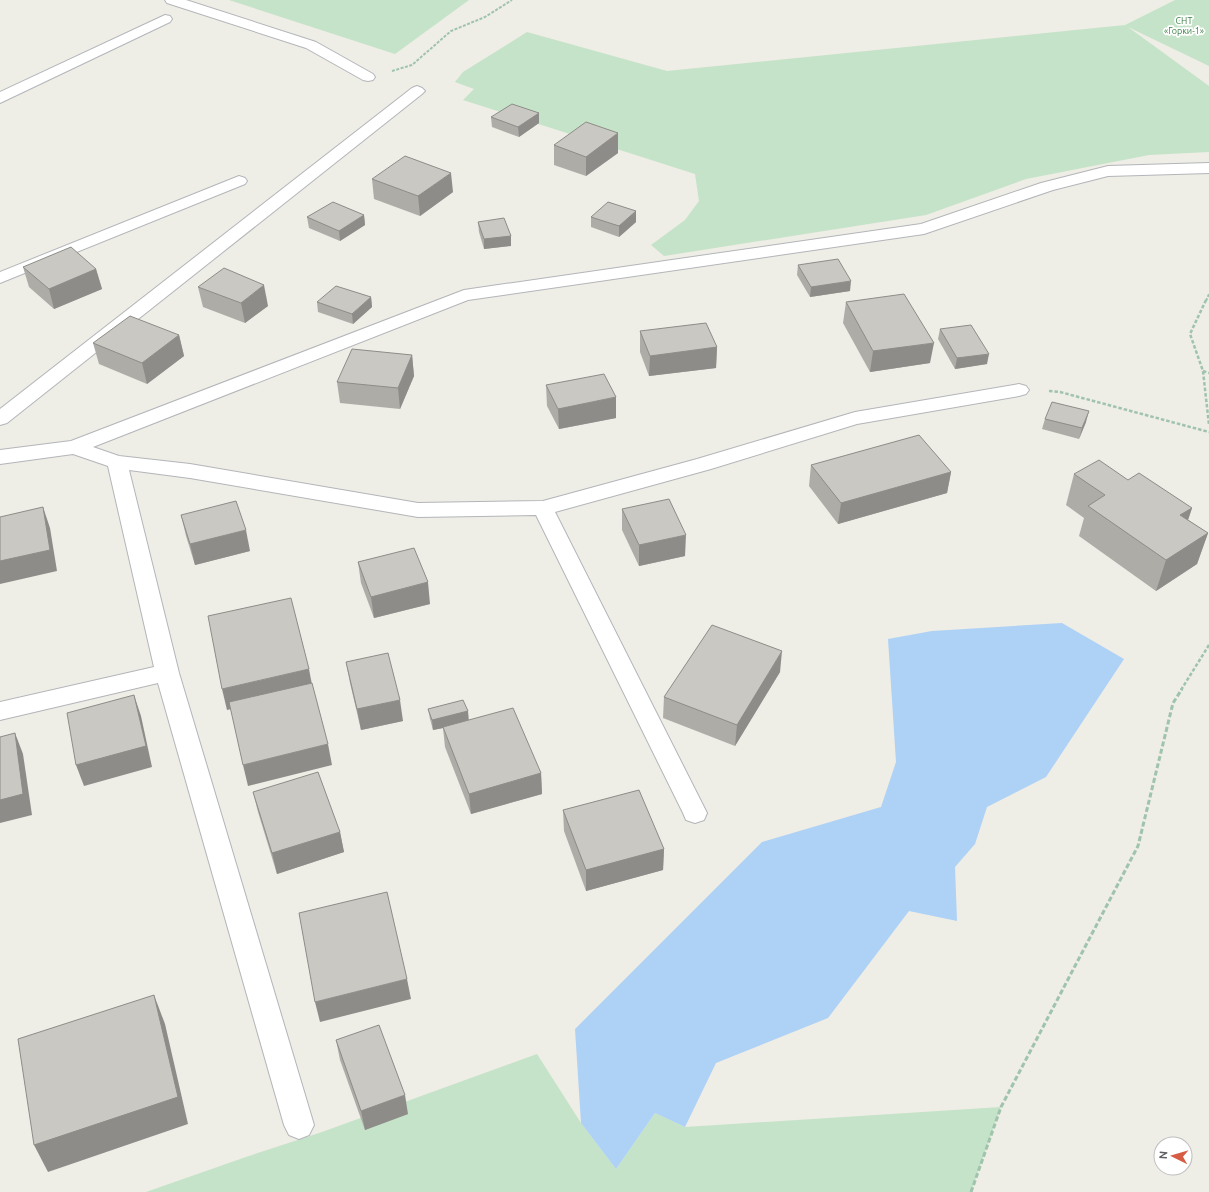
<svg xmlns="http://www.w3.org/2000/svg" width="1209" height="1192" viewBox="0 0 1209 1192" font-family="Ubuntu,sans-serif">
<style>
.green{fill:#c5e3c8}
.water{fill:#aed1f6}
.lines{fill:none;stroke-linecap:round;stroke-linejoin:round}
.minor-casing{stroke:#b3b5b9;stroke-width:2}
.path-far2{stroke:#9fc3ac;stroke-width:2;stroke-dasharray:3 1.5;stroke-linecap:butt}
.path-far1{stroke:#9fc3ac;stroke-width:2.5;stroke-dasharray:3.5 2;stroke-linecap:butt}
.path{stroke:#9fc3ac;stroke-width:3;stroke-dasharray:5 2.5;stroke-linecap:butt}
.minor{fill:#fff;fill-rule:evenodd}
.wall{fill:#aeaca7}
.shaded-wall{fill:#8d8c88}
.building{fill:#cac8c2;stroke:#8d8c88}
.labels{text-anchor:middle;stroke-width:3.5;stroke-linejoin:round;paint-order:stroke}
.far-park-label{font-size:9px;fill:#3f8248;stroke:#fff}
</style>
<rect width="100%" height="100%" fill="#eeede6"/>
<g class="green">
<polygon points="229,0 469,0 395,54"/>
<polygon points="1175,0 1209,0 1209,66 1128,27 1209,86 1209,152 1149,155 1026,179 926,215 664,256 651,245 685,220 699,201 695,174 463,100 474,89 455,82 463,72 527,32 667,71 1125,25"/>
<polygon points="537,1054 581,1123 616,1169 655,1113 685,1127 1001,1107 971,1192 146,1192 246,1157 322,1132"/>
</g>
<polygon class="water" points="1062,623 1124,659 1046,777 987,807 975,844 955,867 957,921 909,911 828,1018 716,1063 685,1127 655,1113 616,1169 581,1123 575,1029 762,842 881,807 896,762 888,639 932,631"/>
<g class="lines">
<g class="minor-casing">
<g id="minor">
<polygon points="165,0 186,0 316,42 373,74 375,77 373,80 368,81 363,80 306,48 167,3"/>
<polygon points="165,15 170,16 172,19 170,22 0,103 0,92"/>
<polygon points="417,86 422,88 425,91 422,94 7,423 0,425 0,409 412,88"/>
<polygon points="1209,163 1209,173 1108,176 1053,190 924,234 468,300 93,447 119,456 190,464 418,503 543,501 697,459 855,412 1019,384 1026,386 1029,390 1026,394 1019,396 857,424 711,469 555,512 707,813 704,820 695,823 686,820 683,813 536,515 418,517 190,478 129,470 179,673 314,1125 309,1135 299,1139 289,1135 284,1125 158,683 0,720 0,702 154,667 108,466 73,454 0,464 0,450 71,441 464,290 921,224 1041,183 1108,166"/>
<polygon points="239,176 245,178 247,181 245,184 0,283 0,272"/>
</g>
</g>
<g class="path-far2">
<polyline points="392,71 412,65 451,31 485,17 512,0"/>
<polyline points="1206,301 1209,294"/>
</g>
<g class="path-far1">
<polyline points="1206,300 1190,334 1203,371 1209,425"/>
<polyline points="1203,371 1209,373"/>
<polyline points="1049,391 1060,392 1209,432"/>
<polyline points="1181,690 1209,645"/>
</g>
<polyline class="path" points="971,1192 1001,1107 1138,846 1173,703 1182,689"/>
<use href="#minor" class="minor"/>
</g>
<g class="wall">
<polygon points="539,113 539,123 519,137 492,127 491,117"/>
<polygon points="618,133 618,153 586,176 554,165 554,145"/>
<polygon points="372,179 453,192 420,216 374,199"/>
<polygon points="636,211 636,222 619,237 591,227 591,217"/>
<polygon points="364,215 365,225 340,241 309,228 307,217"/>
<polygon points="478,222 511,236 511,246 484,249 479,232"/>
<polygon points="798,265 850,291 810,297 797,275"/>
<polygon points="23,267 96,269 102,289 54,309 29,287"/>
<polygon points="198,287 268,306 245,323 203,307"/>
<polygon points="371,297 372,307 353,324 318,312 317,302"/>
<polygon points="846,302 930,363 870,372 843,323"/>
<polygon points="940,329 987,364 955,369 938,339"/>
<polygon points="640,331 717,347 716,368 649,376 640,352"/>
<polygon points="179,335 184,356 147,384 99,364 93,343"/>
<polygon points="412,355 414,376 400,409 340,403 337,382"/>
<polygon points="546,385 616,418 559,429 547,406"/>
<polygon points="1045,419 1086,422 1079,439 1042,429"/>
<polygon points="811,465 951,472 947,493 838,524 809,486"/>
<polygon points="1074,474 1128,480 1192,508 1188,520 1208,533 1197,564 1156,591 1079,536 1084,518 1066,505"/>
<polygon points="622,509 685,556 639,566 622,530"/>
<polygon points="181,515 250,551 195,565 186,536"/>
<polygon points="358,562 430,604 374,618 361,583"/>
<polygon points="346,662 403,721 361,730 350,683"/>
<polygon points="780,672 735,746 663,718 664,697"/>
<polygon points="428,709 468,711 468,720 541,773 542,794 471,814 445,747 443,728 433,730 430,719"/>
<polygon points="253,792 340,832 344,852 277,874 258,812"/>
<polygon points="563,810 664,849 663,870 586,891 564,831"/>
<polygon points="336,1040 408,1114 365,1130 340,1060"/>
</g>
<g class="shaded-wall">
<polygon points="539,113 539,123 519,137 518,127"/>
<polygon points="618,133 618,153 586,176 586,157"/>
<polygon points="451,173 453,192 420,216 418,196"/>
<polygon points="636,211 636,222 619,237 619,226"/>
<polygon points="364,215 365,225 340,241 339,231"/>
<polygon points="511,236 511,246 484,249 484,239"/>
<polygon points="96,269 102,289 54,309 49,289"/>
<polygon points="851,281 850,291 810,297 811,287"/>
<polygon points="264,285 268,306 245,323 241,303"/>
<polygon points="371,297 372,307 353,324 352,314"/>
<polygon points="179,335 184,356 147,384 142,363"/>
<polygon points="934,343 930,363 870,372 873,351"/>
<polygon points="717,347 716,368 649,376 650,356"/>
<polygon points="989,354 987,364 955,369 957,358"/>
<polygon points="412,355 414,376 400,409 398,388"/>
<polygon points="616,397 616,418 559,429 558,409"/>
<polygon points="1089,411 1086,422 1079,439 1082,428"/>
<polygon points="951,472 947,493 838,524 841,503"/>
<polygon points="43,507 50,528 57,571 0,584 0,561"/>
<polygon points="1192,508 1182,538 1180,515"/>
<polygon points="246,530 250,551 195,565 190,544"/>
<polygon points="1208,533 1197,564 1156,591 1166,560"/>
<polygon points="686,535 685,556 639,566 639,545"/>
<polygon points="428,582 430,604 374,618 371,597"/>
<polygon points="782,651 780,672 735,746 737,725"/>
<polygon points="309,669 313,690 227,710 222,689"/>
<polygon points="134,695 141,716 152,767 84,786 76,765"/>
<polygon points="400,700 403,721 361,730 357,709"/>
<polygon points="468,711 469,722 443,727 443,728 433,730 432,720"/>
<polygon points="15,733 23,754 32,815 0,823 0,800"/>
<polygon points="328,744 332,765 248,786 243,765"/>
<polygon points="541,773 542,794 471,814 469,794"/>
<polygon points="340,832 344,852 277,874 272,853"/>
<polygon points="664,849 663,870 586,891 586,870"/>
<polygon points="407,979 411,999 320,1022 315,1002"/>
<polygon points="154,995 165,1024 188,1124 48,1172 34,1145"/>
<polygon points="405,1095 408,1114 365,1130 361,1111"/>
</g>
<g class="building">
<polygon points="512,104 539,113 518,127 491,117"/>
<polygon points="586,122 618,133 586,157 554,145"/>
<polygon points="405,156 451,173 418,196 372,179"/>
<polygon points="333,202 364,215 339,231 307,217"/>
<polygon points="608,202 636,211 619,226 591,217"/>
<polygon points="504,218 511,236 484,239 478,222"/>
<polygon points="71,247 96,269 49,289 23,267"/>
<polygon points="838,259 851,281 811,287 798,265"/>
<polygon points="224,268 264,285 241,303 198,287"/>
<polygon points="336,286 371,297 352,314 317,302"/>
<polygon points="904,294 934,343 873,351 846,302"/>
<polygon points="130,316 179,335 142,363 93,343"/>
<polygon points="706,323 717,347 650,356 640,331"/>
<polygon points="971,325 989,354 957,358 940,329"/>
<polygon points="352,349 412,355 398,388 337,382"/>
<polygon points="604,374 616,397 558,409 546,385"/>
<polygon points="1052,402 1089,411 1082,428 1045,419"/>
<polygon points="919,435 951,472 841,503 811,465"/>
<polygon points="1099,460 1128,480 1139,473 1192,508 1180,515 1208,533 1166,560 1088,506 1105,495 1074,474"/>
<polygon points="669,499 686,535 639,545 622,509"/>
<polygon points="236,501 246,530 190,544 181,515"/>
<polygon points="43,507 50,550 0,561 0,517"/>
<polygon points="414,548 428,582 371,597 358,562"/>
<polygon points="291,598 309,669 222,689 208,616"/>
<polygon points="712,625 782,651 737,725 664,697"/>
<polygon points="388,653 400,700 357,709 346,662"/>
<polygon points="312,683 328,744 243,765 229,702"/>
<polygon points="134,695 146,746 76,765 67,713"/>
<polygon points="463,700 468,711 432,720 428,709"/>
<polygon points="513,708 541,773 469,794 443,727"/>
<polygon points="15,733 23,794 0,800 0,737"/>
<polygon points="318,772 340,832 272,853 253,792"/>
<polygon points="639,790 664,849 586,870 563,810"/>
<polygon points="387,892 407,979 315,1002 299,913"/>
<polygon points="154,995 178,1097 34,1145 18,1039"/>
<polygon points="379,1025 405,1095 361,1111 336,1040"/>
</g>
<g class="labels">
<g class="far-park-label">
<text x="1184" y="24">СНТ<tspan x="1184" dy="10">«Горки-1»</tspan></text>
</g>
</g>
<g transform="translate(1173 1156) rotate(275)"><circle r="19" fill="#ffffff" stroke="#bfbfc1"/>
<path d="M0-3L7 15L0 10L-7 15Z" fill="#d65c44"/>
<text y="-6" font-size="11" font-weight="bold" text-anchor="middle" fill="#5e6065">N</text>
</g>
</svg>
